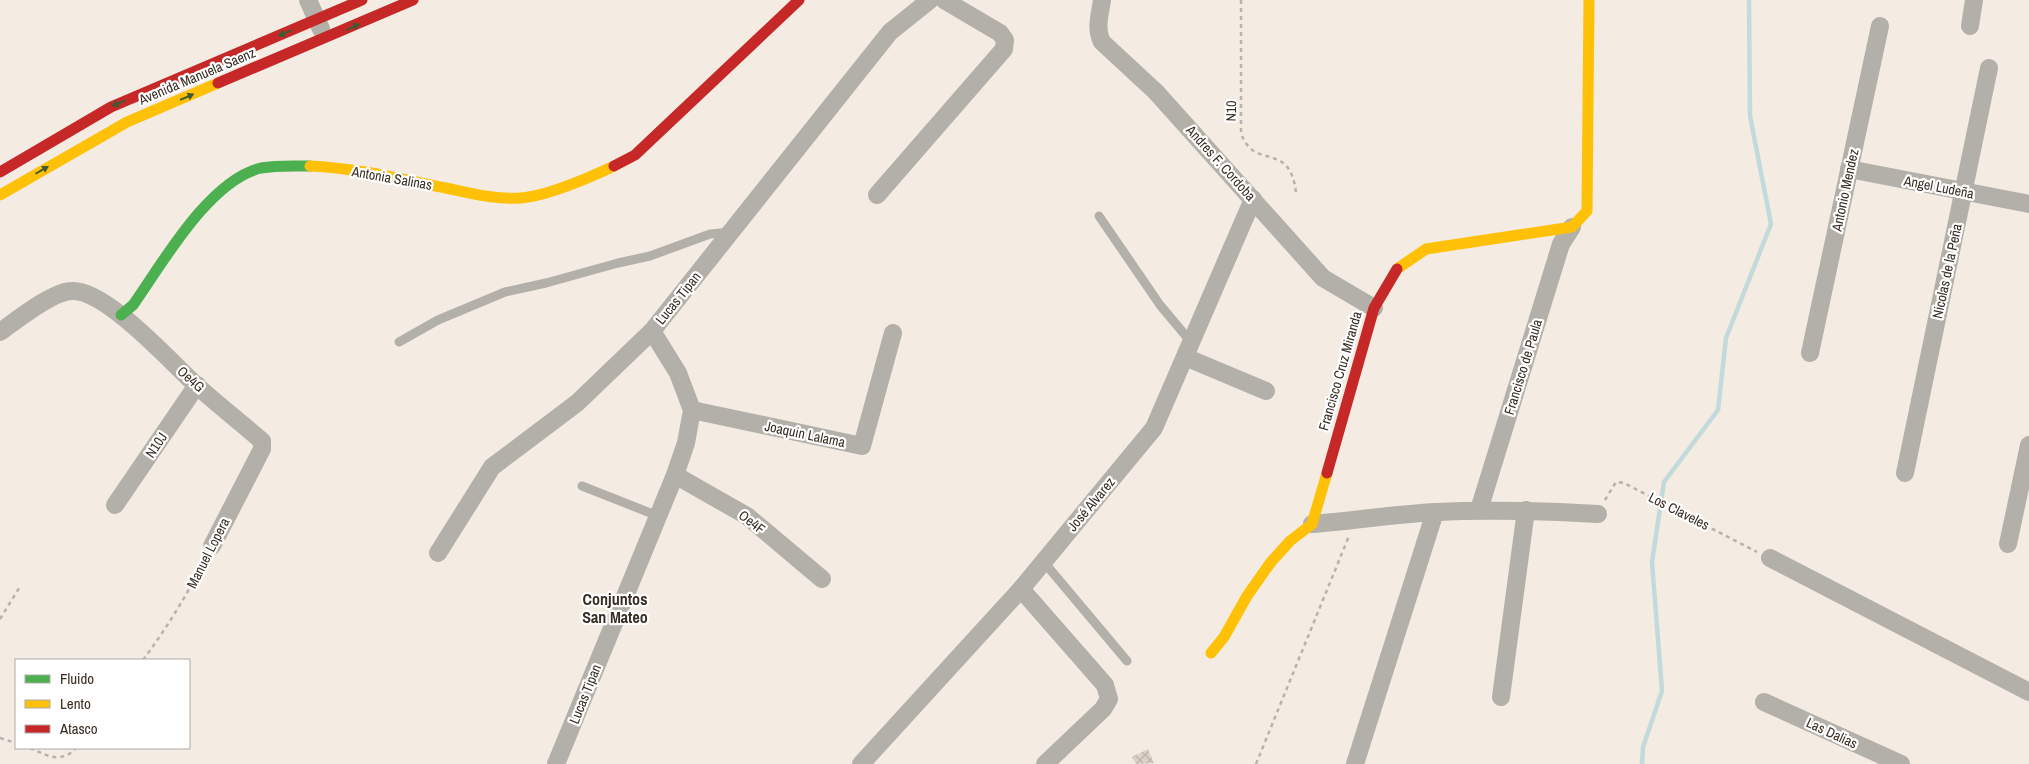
<svg xmlns="http://www.w3.org/2000/svg" width="2029" height="764" viewBox="0 0 2029 764" font-family="'Archivo Narrow',sans-serif">
<style>
.lines{fill:none;stroke-linecap:round;stroke-linejoin:round}
.stream{stroke:#c2dadc;stroke-width:4.5}
.building{fill:url(#building-cross-hatch)}
.path{stroke:#b7b2ab;stroke-width:2.5;stroke-dasharray:4 4;stroke-linecap:butt}
.lane{stroke:#b3b0aa;stroke-width:9}
.street{stroke:#b3b0aa;stroke-width:18}
.fast{stroke:#4caf50;stroke-width:11}
.slow{stroke:#ffc107;stroke-width:11}
.jam{stroke:#c62828;stroke-width:11}
.oneway{fill:#3f5a33}
.labels{text-anchor:middle;stroke-width:4.5;stroke-linejoin:round;paint-order:stroke}
.street-label{font-size:14px;fill:#382d23;stroke:#fff}
.quarter-label{font-size:16px;font-weight:bold;fill:#382d23;stroke:#fff}
</style>
<defs>
<pattern id="building-cross-hatch" width="8" height="8" patternUnits="userSpaceOnUse" patternTransform="scale(1.25)"><rect width="8" height="8" fill="#dcd1c9"/><path d="M0 0l8 8M0 8l8-8" fill="none" stroke="#beb4ac"/></pattern>
</defs>
<rect width="100%" height="100%" fill="#f4ebe2"/>
<g class="lines">
<polyline class="stream" points="1642,764 1643,747 1662,691 1652,562 1664,482 1718,410 1726,338 1771,224 1750,116 1749,0"/>
</g>
<polygon class="building" points="1148,749 1154,763 1136,764 1132,757"/>
<g class="lines">
<g class="path">
<path d="M1241 0V133C1254 172 1290 139 1296 193"/>
<polyline points="1605,500 1616,482 1624,483 1757,552"/>
<polyline points="0,619 21,585"/>
<path d="M143 660C167 628 187 594 206 559"/>
<polyline points="0,738 16,743"/>
<path d="M30 748C48 756 61 764 76 748"/>
<polyline points="1256,764 1349,536"/>
</g>
<g class="lane">
<polyline points="1099,216 1160,305 1191,342"/>
<polyline points="399,342 438,320 505,292 546,283 618,263 650,256 710,234 731,232"/>
<polyline points="582,486 658,516"/>
<polyline points="1043,561 1127,661"/>
</g>
<g class="street">
<polyline points="308,0 321,29"/>
<path d="M1102 0C1100 14 1095 29 1102 42L1156 92 1323 278 1374 308"/>
<polyline points="1970,26 1974,0"/>
<polyline points="1849,169 2029,204"/>
<polyline points="877,195 1004,49 1005,40 1000,33 944,0"/>
<path d="M0 332C17 320 53 291 72 291 105 289 170 361 195 384 217 404 240 422 262 441V449L212 546"/>
<polyline points="1810,353 1880,26"/>
<polyline points="1185,357 1266,391"/>
<polyline points="692,410 862,446 893,333"/>
<polyline points="1905,473 1989,68"/>
<polyline points="675,475 747,516 822,579"/>
<polyline points="115,505 197,385"/>
<polyline points="1479,510 1561,244 1572,227"/>
<path d="M1312 524C1353 521 1395 514 1437 512 1491 509 1544 511 1598 514"/>
<polyline points="2008,544 2029,445"/>
<polyline points="438,553 492,467 577,403 652,331 890,32 930,0"/>
<polyline points="1770,558 2029,692"/>
<polyline points="1021,589 1105,685 1109,699 1103,709 1045,764"/>
<polyline points="1501,697 1526,510"/>
<polyline points="1764,702 1901,764"/>
<polyline points="556,764 675,475 686,443 692,410 678,373 652,331"/>
<polyline points="861,764 1021,589 1154,428 1253,199"/>
<polyline points="1355,764 1435,512"/>
</g>
<path class="fast" d="M121 315 133 305C162 264 209 180 261 168 277 165 294 166 310 166"/>
<g class="slow">
<path d="M310 166C356 168 401 179 446 188 470 193 496 200 521 198 547 196 591 177 614 166"/>
<polyline points="0,195 127,122 218,83"/>
<polyline points="1397,269 1426,249 1572,227 1587,211 1589,0"/>
<polyline points="1211,653 1224,637 1247,596 1271,562 1290,541 1312,524 1327,473"/>
</g>
<g class="jam">
<polyline points="218,83 413,0"/>
<polyline points="614,166 635,155 799,0"/>
<polyline points="0,172 111,107 362,0"/>
<polyline points="1327,473 1374,308 1397,269"/>
</g>
</g>
<defs><path id="oneway-solid" d="M-6-.8H1V-3.2L6.5 0L1 3.2V.8H-6Z" transform="scale(1.25)"/></defs>
<g class="oneway">
<use href="#oneway-solid" transform="translate(353 27) rotate(-24)"/>
<use href="#oneway-solid" transform="translate(285 33) rotate(157)"/>
<use href="#oneway-solid" transform="translate(187 97) rotate(-23)"/>
<use href="#oneway-solid" transform="translate(119 103) rotate(157)"/>
<use href="#oneway-solid" transform="translate(42 170) rotate(-30)"/>
</g>
<g class="labels">
<g class="street-label">
<text transform="translate(197 76) rotate(-23)" y="5">Avenida Manuela Saenz</text>
<text transform="translate(1231 111) rotate(-89)" y="5">N10</text>
<text transform="translate(1221 163) rotate(48)" y="5">Andres F. Cordoba</text>
<text transform="translate(392 178) rotate(10)" y="5">Antonia Salinas</text>
<text transform="translate(1939 187) rotate(11)" y="5">Angel Ludeña</text>
<text transform="translate(1845 190) rotate(-78)" y="5">Antonio Mendez</text>
<text transform="translate(1947 271) rotate(-78)" y="5">Nicolas de la Peña</text>
<text transform="translate(678 298) rotate(-51)" y="5">Lucas Tipan</text>
<text transform="translate(1523 367) rotate(-73)" y="5">Francisco de Paula</text>
<text transform="translate(1340 371) rotate(-74)" y="5">Francisco Cruz Miranda</text>
<text transform="translate(191 379) rotate(42)" y="5">Oe4G</text>
<text transform="translate(805 434) rotate(12)" y="5">Joaquin Lalama</text>
<text transform="translate(156 445) rotate(-56)" y="5">N10J</text>
<text transform="translate(1091 504) rotate(-50)" y="5">José Alvarez</text>
<text transform="translate(1679 511) rotate(27)" y="5">Los Claveles</text>
<text transform="translate(752 522) rotate(37)" y="5">Oe4F</text>
<text transform="translate(208 553) rotate(-63)" y="5">Manuel Lopera</text>
<text transform="translate(585 694) rotate(-68)" y="5">Lucas Tipan</text>
<text transform="translate(1832 733) rotate(25)" y="5">Las Dalias</text>
</g>
<g class="quarter-label">
<text x="615" y="605">Conjuntos<tspan x="615" dy="18">San Mateo</tspan></text>
</g>
</g>
<rect x="15" y="659" width="175" height="90" fill="#ffffff" stroke="#afaba7"/>
<rect x="25" y="675" width="25" height="8" fill="#4caf50" stroke="#afaba7"/>
<text x="60" y="684" font-size="15" fill="#382d23">Fluido</text>
<rect x="25" y="700" width="25" height="8" fill="#ffc107" stroke="#afaba7"/>
<text x="60" y="709" font-size="15" fill="#382d23">Lento</text>
<rect x="25" y="725" width="25" height="8" fill="#c62828" stroke="#afaba7"/>
<text x="60" y="734" font-size="15" fill="#382d23">Atasco</text>
</svg>
